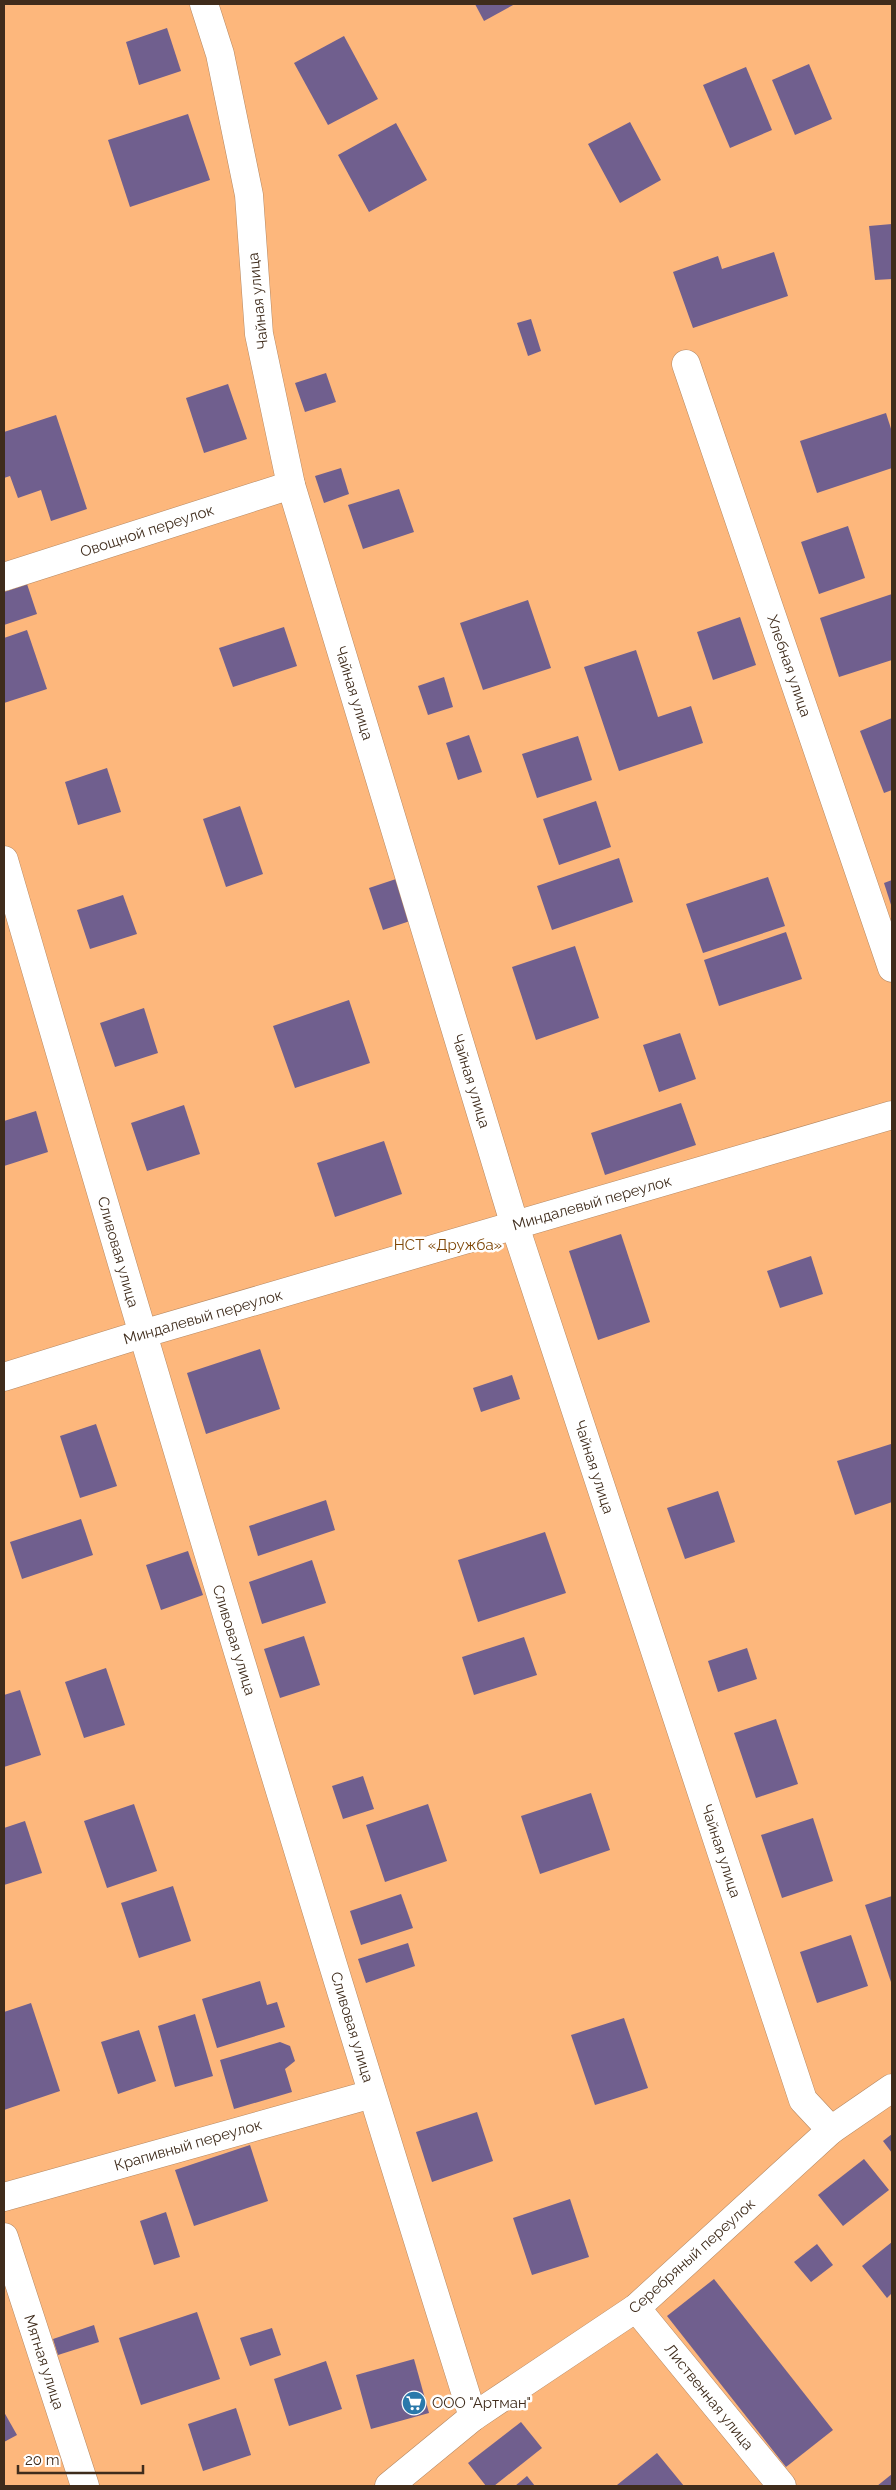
<svg xmlns="http://www.w3.org/2000/svg" width="896" height="2490" viewBox="0 0 896 2490" font-family="Raleway,sans-serif">
<style>
.green{fill:#fdb77c}
.building{fill:#705f8e}
.lines{fill:none;stroke-linecap:round;stroke-linejoin:round}
.minor-casing{stroke:#b58862;stroke-width:29}
.minor{stroke:#fff;stroke-width:28}
.labels{text-anchor:middle;stroke-width:5;stroke-linejoin:round;paint-order:stroke}
.street-label{font-size:15px;fill:#3f2c1c;stroke:#fff}
.park-label{font-size:15px;fill:#7e4606;stroke:#fff}
.poi-label{font-size:15px;fill:#3f2c1c;stroke:#fff;text-anchor:start}
</style>
<rect width="100%" height="100%" fill="#ffe1c9"/>
<rect class="green" x="4" y="4" width="888" height="2482"/>
<g class="building">
<polygon points="475,4 515,4 484,21"/>
<polygon points="167,28 181,71 139,85 126,42"/>
<polygon points="344,36 378,99 328,125 294,63"/>
<polygon points="809,64 832,119 795,135 772,80"/>
<polygon points="746,67 772,130 730,148 703,85"/>
<polygon points="188,114 210,180 130,207 108,140"/>
<polygon points="630,122 661,180 620,203 588,144"/>
<polygon points="396,123 427,180 369,212 338,155"/>
<polygon points="892,224 892,279 875,280 869,226"/>
<polygon points="774,252 788,296 693,328 673,272 718,256 722,269"/>
<polygon points="531,319 541,351 528,356 517,323"/>
<polygon points="326,373 336,402 305,412 295,383"/>
<polygon points="228,384 247,439 204,453 186,398"/>
<polygon points="886,413 892,432 892,468 817,493 800,441"/>
<polygon points="56,415 87,509 51,521 41,490 18,498 10,476 4,478 4,432"/>
<polygon points="341,468 349,494 324,503 315,476"/>
<polygon points="399,489 414,532 363,549 348,505"/>
<polygon points="848,526 865,578 819,594 801,542"/>
<polygon points="27,584 37,614 4,625 4,592"/>
<polygon points="892,594 892,660 839,677 820,618"/>
<polygon points="528,600 551,668 483,690 460,623"/>
<polygon points="740,617 756,665 713,680 697,632"/>
<polygon points="284,627 297,666 233,687 219,648"/>
<polygon points="27,630 47,689 4,703 4,638"/>
<polygon points="636,650 658,717 691,706 703,743 619,771 584,667"/>
<polygon points="444,677 453,707 428,715 418,686"/>
<polygon points="892,718 892,790 884,793 860,731"/>
<polygon points="469,735 482,772 458,780 446,743"/>
<polygon points="578,736 592,780 537,798 522,754"/>
<polygon points="107,768 121,812 78,825 65,782"/>
<polygon points="596,801 611,847 559,865 543,819"/>
<polygon points="240,806 263,874 226,887 203,819"/>
<polygon points="619,858 633,902 552,930 537,886"/>
<polygon points="405,876 419,918 383,930 369,888"/>
<polygon points="768,877 785,926 703,953 686,904"/>
<polygon points="892,880 892,908 884,883"/>
<polygon points="123,895 137,934 90,949 77,910"/>
<polygon points="786,932 802,979 719,1006 704,960"/>
<polygon points="575,946 599,1018 536,1040 512,967"/>
<polygon points="349,1000 370,1063 295,1088 273,1026"/>
<polygon points="144,1008 158,1053 115,1067 100,1023"/>
<polygon points="680,1033 696,1079 659,1092 643,1045"/>
<polygon points="681,1103 696,1145 605,1175 591,1133"/>
<polygon points="184,1105 200,1154 147,1171 131,1123"/>
<polygon points="36,1111 48,1152 4,1166 4,1121"/>
<polygon points="384,1141 402,1194 335,1217 317,1163"/>
<polygon points="621,1234 650,1322 598,1340 569,1251"/>
<polygon points="811,1256 823,1294 780,1308 767,1271"/>
<polygon points="260,1349 280,1409 206,1434 187,1373"/>
<polygon points="512,1375 520,1399 481,1412 473,1388"/>
<polygon points="96,1424 117,1486 80,1498 60,1436"/>
<polygon points="891,1444 892,1502 855,1515 837,1461"/>
<polygon points="718,1491 735,1542 685,1559 667,1508"/>
<polygon points="326,1500 335,1530 258,1556 249,1526"/>
<polygon points="81,1519 93,1555 22,1579 10,1542"/>
<polygon points="545,1532 566,1593 478,1622 458,1560"/>
<polygon points="188,1551 203,1595 161,1610 146,1565"/>
<polygon points="312,1560 326,1603 262,1624 249,1582"/>
<polygon points="304,1636 320,1685 280,1698 264,1649"/>
<polygon points="524,1637 537,1675 474,1695 462,1657"/>
<polygon points="747,1648 757,1679 718,1692 708,1661"/>
<polygon points="106,1668 125,1725 84,1738 65,1682"/>
<polygon points="20,1690 41,1755 4,1767 4,1695"/>
<polygon points="776,1719 798,1784 756,1798 734,1733"/>
<polygon points="363,1776 374,1809 343,1819 332,1786"/>
<polygon points="591,1793 610,1850 540,1874 521,1816"/>
<polygon points="134,1804 157,1871 107,1888 84,1821"/>
<polygon points="428,1804 447,1861 385,1882 366,1825"/>
<polygon points="813,1818 833,1881 782,1898 761,1835"/>
<polygon points="25,1821 42,1873 4,1885 4,1828"/>
<polygon points="173,1886 191,1941 139,1958 121,1903"/>
<polygon points="401,1894 413,1928 361,1945 350,1911"/>
<polygon points="892,1896 892,1985 865,1905"/>
<polygon points="851,1935 868,1986 817,2003 800,1952"/>
<polygon points="408,1943 415,1966 366,1983 358,1959"/>
<polygon points="260,1981 267,2005 277,2002 285,2027 217,2048 202,1999"/>
<polygon points="31,2003 60,2091 4,2110 4,2012"/>
<polygon points="195,2014 213,2076 175,2087 158,2026"/>
<polygon points="624,2018 648,2088 595,2105 571,2035"/>
<polygon points="139,2030 156,2081 118,2094 101,2042"/>
<polygon points="280,2042 290,2046 295,2061 285,2069 292,2092 234,2109 220,2060"/>
<polygon points="477,2112 493,2161 432,2182 416,2132"/>
<polygon points="892,2134 892,2153 883,2141"/>
<polygon points="250,2145 268,2201 194,2226 175,2170"/>
<polygon points="864,2159 889,2190 843,2226 818,2195"/>
<polygon points="570,2199 589,2257 532,2275 513,2218"/>
<polygon points="166,2212 180,2257 154,2265 140,2221"/>
<polygon points="892,2242 892,2293 887,2298 862,2266"/>
<polygon points="817,2244 833,2265 811,2282 794,2262"/>
<polygon points="714,2279 833,2430 786,2467 667,2316"/>
<polygon points="197,2312 220,2379 141,2405 119,2338"/>
<polygon points="94,2325 99,2342 58,2355 53,2339"/>
<polygon points="272,2328 281,2355 250,2366 240,2338"/>
<polygon points="414,2359 429,2413 371,2429 356,2375"/>
<polygon points="326,2361 342,2409 289,2426 274,2379"/>
<polygon points="236,2408 251,2455 203,2471 188,2424"/>
<polygon points="4,2412 17,2435 4,2442"/>
<polygon points="521,2422 542,2448 494,2486 486,2486 468,2463"/>
<polygon points="657,2453 684,2486 618,2486 617,2485"/>
<polygon points="892,2474 892,2486 877,2486"/>
<polygon points="527,2476 535,2486 515,2486"/>
</g>
<g class="lines">
<g class="minor-casing">
<g id="minor">
<polyline points="204,4 220,54 249,195 259,334 291,485 515,1226 803,2100 831,2130"/>
<polyline points="686,364 892,968"/>
<polyline points="4,577 291,485"/>
<path d="M4 860C155 1381 311 1900 473 2417"/>
<polyline points="4,1377 142,1334 892,1115"/>
<polyline points="4,2197 372,2094"/>
<polyline points="4,2237 85,2486"/>
<polyline points="636,2308 782,2486"/>
<polyline points="389,2486 473,2417 636,2308 831,2130 892,2088"/>
</g>
</g>
<use href="#minor" class="minor"/>
</g>
<defs>
<g id="supermarket-disc" transform="scale(1.25)"><circle r="9.5" fill="#2a79ab" stroke="#fff"/><path d="M-6-5.5h2.5l.6 2H6L4.5 2H-2.5L-4.4-4H-6ZM-1.5 3.2a1.3 1.3 0 1 0 .1 0ZM3 3.2a1.3 1.3 0 1 0 .1 0Z" fill="#fff"/></g>
</defs>
<g fill-rule="evenodd">
<use href="#supermarket-disc" x="414" y="2403"/>
</g>
<g class="labels">
<g class="street-label">
<text transform="translate(258 301) rotate(-96)" y="5">Чайная улица</text>
<text transform="translate(147 531) rotate(-18)" y="5">Овощной переулок</text>
<text transform="translate(789 666) rotate(71)" y="5">Хлебная улица</text>
<text transform="translate(354 693) rotate(73)" y="5">Чайная улица</text>
<text transform="translate(471 1081) rotate(73)" y="5">Чайная улица</text>
<text transform="translate(592 1203) rotate(-16)" y="5">Миндалевый переулок</text>
<text transform="translate(118 1252) rotate(74)" y="5">Сливовая улица</text>
<text transform="translate(203 1317) rotate(-16)" y="5">Миндалевый переулок</text>
<text transform="translate(594 1467) rotate(72)" y="5">Чайная улица</text>
<text transform="translate(234 1640) rotate(73)" y="5">Сливовая улица</text>
<text transform="translate(721 1851) rotate(72)" y="5">Чайная улица</text>
<text transform="translate(352 2027) rotate(73)" y="5">Сливовая улица</text>
<text transform="translate(188 2145) rotate(-16)" y="5">Крапивный переулок</text>
<text transform="translate(692 2256) rotate(-42)" y="5">Серебряный переулок</text>
<text transform="translate(44 2362) rotate(72)" y="5">Мятная улица</text>
<text transform="translate(709 2397) rotate(51)" y="5">Лиственная улица</text>
</g>
<g class="park-label">
<text x="448" y="1250">НСТ «Дружба»</text>
</g>
<g class="poi-label">
<text x="432" y="2408">ООО "Артман"</text>
</g>
</g>
<rect width="896" height="2490" fill="none" stroke="#3f2c1c" stroke-width="10"/>
<path d="M18 2465v8h125v-8" fill="none" stroke="#3f2c1c" stroke-width="2.5"/>
<text x="25" y="2465" font-size="15" fill="#3f2c1c" stroke="#ffffff" stroke-width="4" paint-order="stroke">20 m</text>
</svg>
